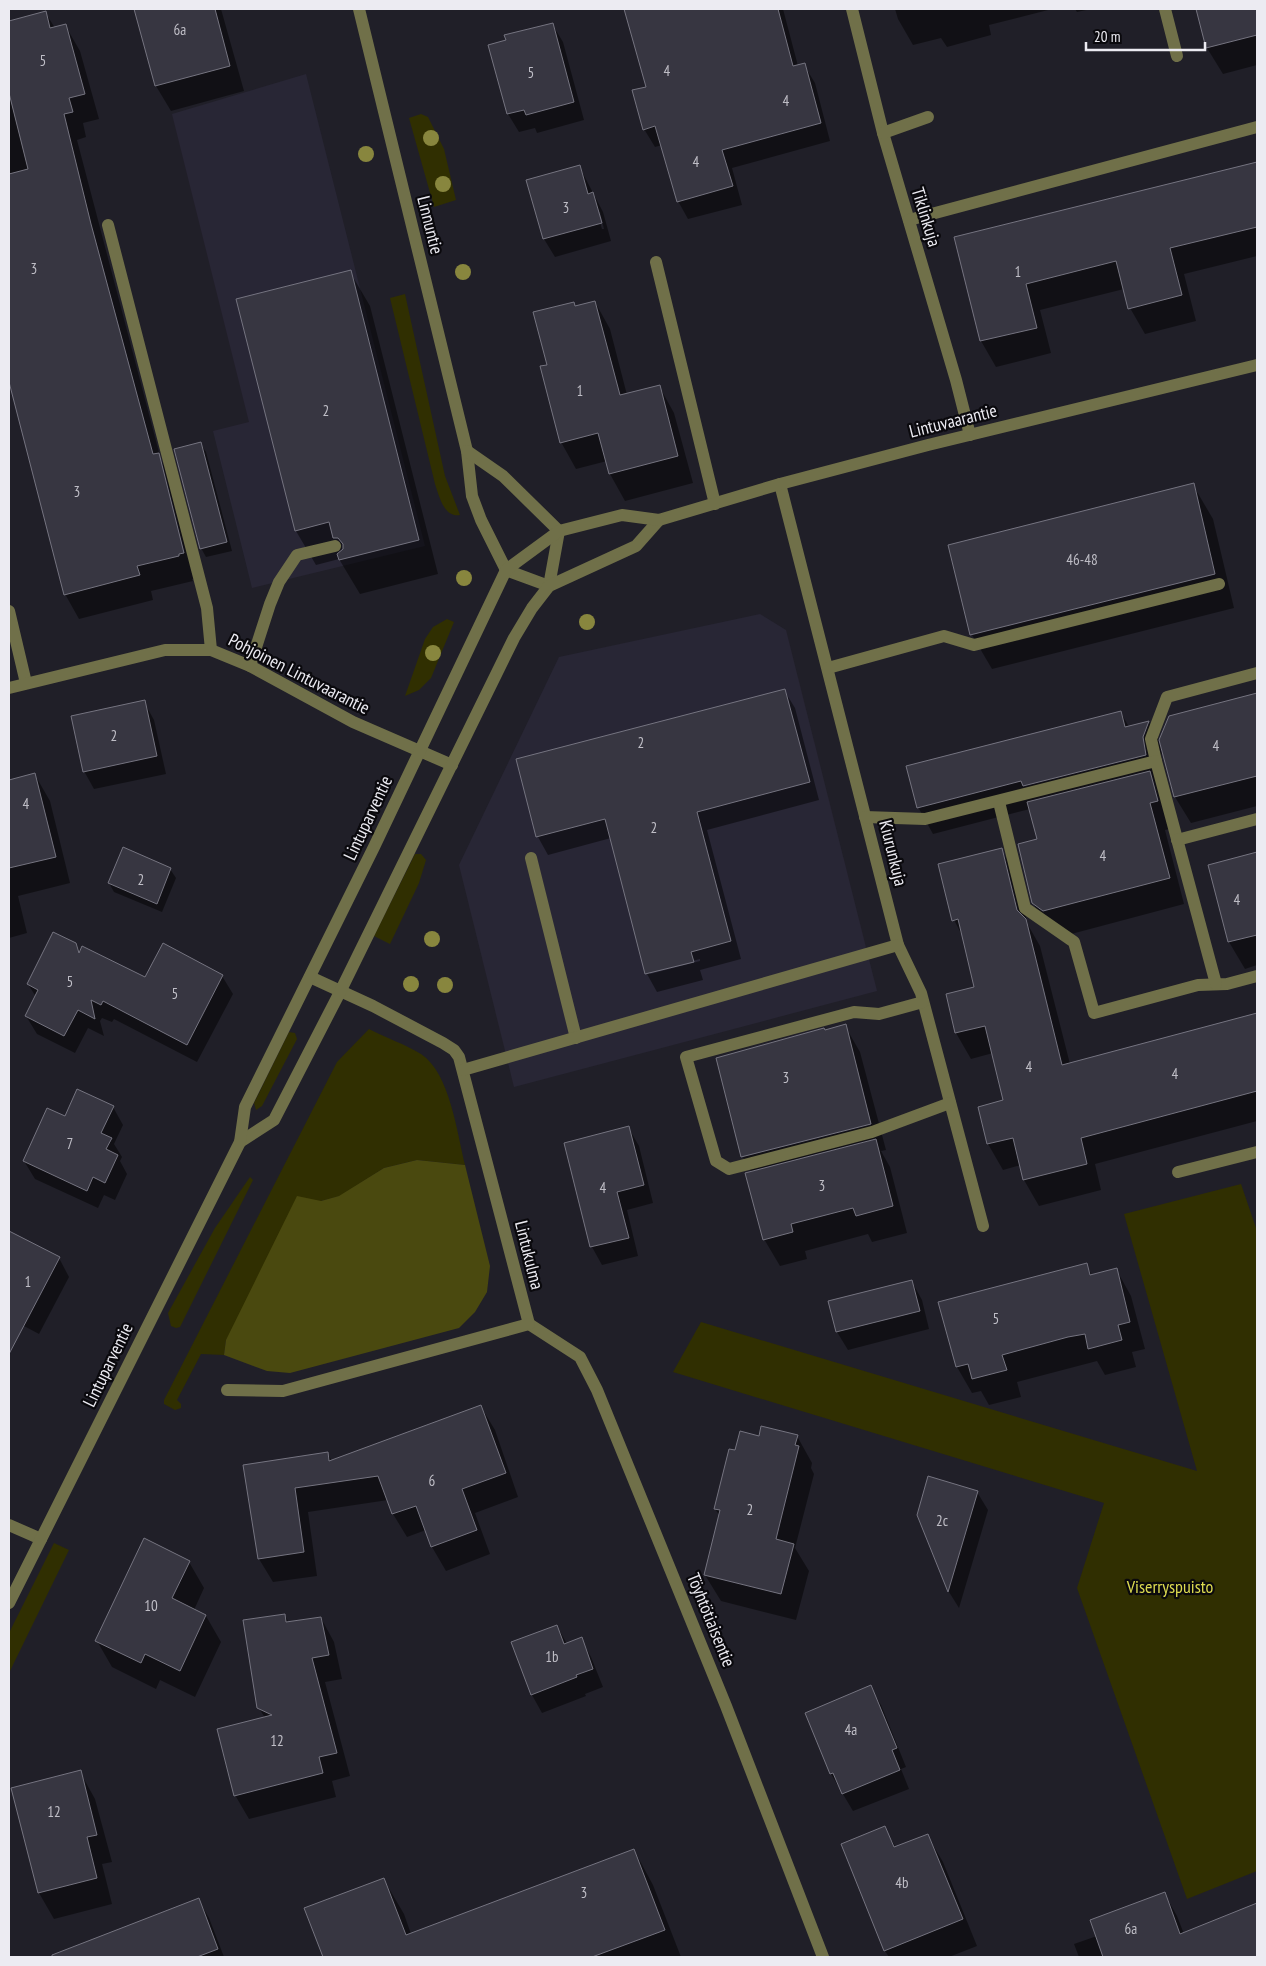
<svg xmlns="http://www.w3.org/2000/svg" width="1266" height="1966" viewBox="0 0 1266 1966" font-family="'PT Sans Narrow',sans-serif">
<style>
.built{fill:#282635}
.green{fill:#302f01}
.forest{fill:#4a490f}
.shadow{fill:#0007;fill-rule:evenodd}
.building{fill:#373641;stroke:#757480}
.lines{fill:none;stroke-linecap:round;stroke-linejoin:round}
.minor{stroke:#707049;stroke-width:12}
.tree{fill:#88863e}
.labels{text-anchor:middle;stroke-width:4.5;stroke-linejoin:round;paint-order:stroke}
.number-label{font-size:15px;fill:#bfbec6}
.street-label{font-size:18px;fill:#ecebf2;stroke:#0a090d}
.park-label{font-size:18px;fill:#dddb50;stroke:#0a090d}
</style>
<rect width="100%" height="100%" fill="#201f28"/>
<g class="built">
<polygon points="306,74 425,546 252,588 213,431 249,422 172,114"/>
<polygon points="760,614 786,630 877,991 514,1087 459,865 559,657"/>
</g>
<g class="green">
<polygon points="421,114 428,117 444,149 456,200 434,207 409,118"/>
<path d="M405 294 445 476 460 515C444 518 439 496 435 484L390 298Z"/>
<polygon points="447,619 454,622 431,678 419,690 405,696 425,639 433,627"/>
<polygon points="415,854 421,854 426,860 419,883 390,944 374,936"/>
<path d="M369 1029C386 1038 405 1044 421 1054 450 1073 457 1133 465 1165L417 1160 384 1168 340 1196 321 1201 226 1340 224 1355 201 1354 177 1400 181 1404V1408L175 1410 164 1404V1400L337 1062Z"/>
<polygon points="289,1032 295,1033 297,1039 262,1106 256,1110 254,1103"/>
<polygon points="250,1177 253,1180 180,1327 176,1328 171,1326 168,1313 215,1228"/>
<polygon points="1241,1184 1257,1231 1257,1871 1187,1899 1077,1588 1104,1503 673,1372 701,1322 1197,1471 1124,1214"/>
<polygon points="54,1543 69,1550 9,1673 9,1633"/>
</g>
<polygon class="forest" points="417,1160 465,1165 490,1266 487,1292 475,1312 459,1328 290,1373 267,1371 224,1355 226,1340 297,1196 321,1201 339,1196 384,1168"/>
<g class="shadow">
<polygon points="136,9 221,9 244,91 171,111 156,86"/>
<polygon points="630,9 783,9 798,66 804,65 815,83 830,141 732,168 742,205 688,219 678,201 662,145 655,147 644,129 647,88 626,10"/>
<polygon points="895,9 1052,9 989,25 991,35 947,47 941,38 913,45 898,19"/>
<polygon points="1075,9 1091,9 1077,12"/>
<polygon points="1198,9 1257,9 1257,65 1223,74 1207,48"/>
<polygon points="45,12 55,28 65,25 80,51 99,119 83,123 86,137 77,140 161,460 172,480 198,578 192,579 193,581 151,591 153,600 79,619 65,594 9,381 9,22"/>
<polygon points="552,24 563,42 584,120 537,133 535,128 519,132 508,114 490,46"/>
<polygon points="1257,164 1257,256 1184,274 1196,321 1145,334 1130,308 1124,289 1040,310 1051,353 996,367 981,341 956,238"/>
<path d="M579 166 603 212 611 241 555 257 544 239ZM597 212H600L604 229H602Z"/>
<polygon points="350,272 370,306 438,574 360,594 339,559 316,565 296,531 238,300"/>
<polygon points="595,302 610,329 627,395 659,386 674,413 693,483 625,501 610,474 607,461 576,469 561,442 548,366 575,307"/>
<polygon points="200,443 206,452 232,551 206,557 201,548"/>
<polygon points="1193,485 1213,519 1234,608 992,669 972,635 950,546"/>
<path d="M784 690 795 708 819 800 707 830 741 959 700 970 703 980 657 992 647 974 611 838 548 855 538 837 518 760ZM700 959V961L650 974V972Z"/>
<polygon points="1257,694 1257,806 1191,823 1175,797 1163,750 1158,764 1173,828 1165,830 1184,904 1060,937 1049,930 1033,903 1039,840 1030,809 933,834 918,807 1121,713 1129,727 1149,722 1160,742 1170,717"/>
<polygon points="144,702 154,720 166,774 94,789 84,771"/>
<polygon points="35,775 50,801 70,883 18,896 27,933 9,938 9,781"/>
<polygon points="1001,849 1016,875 1028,925 1040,946 1070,1064 1257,1014 1257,1121 1095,1164 1101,1190 1039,1206 1024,1180 1021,1165 1003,1170 988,1144 979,1108 1005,1101 993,1053 971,1059 956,1033 976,988 963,937 954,920"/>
<polygon points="1257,853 1257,965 1245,969 1229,942 1209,866"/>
<polygon points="170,869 176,878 162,912 114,892 109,883"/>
<polygon points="76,944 80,952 145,979 222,976 233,994 197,1062 114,1019 112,1022 102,1018 100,1021 104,1036 88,1028 75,1053 37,1034 26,1016 36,997 28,984"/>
<polygon points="845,1026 860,1052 886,1150 881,1151 890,1167 907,1233 872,1242 868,1234 805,1251 807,1259 780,1266 764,1239 752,1173 743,1157 717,1059"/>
<polygon points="113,1107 123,1125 114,1144 122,1157 120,1161 127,1174 115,1200 104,1195 98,1208 35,1179 24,1161 66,1118"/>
<polygon points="628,1127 639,1146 653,1203 627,1210 638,1256 602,1265 592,1247 565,1144"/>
<polygon points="9,1232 59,1258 69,1277 39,1334 9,1318"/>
<polygon points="1086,1265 1092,1275 1116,1269 1131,1296 1145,1349 1132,1352 1136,1367 1105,1375 1097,1361 1017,1382 1021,1397 989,1405 981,1391 972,1393 957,1367"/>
<polygon points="912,1282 922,1300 929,1329 848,1350 837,1332"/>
<polygon points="481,1407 495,1430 518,1497 475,1513 490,1554 446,1571 432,1547 426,1530 407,1537 393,1514 388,1500 308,1512 317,1576 273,1582 259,1559 245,1466 327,1453 332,1461"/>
<polygon points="797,1436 812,1463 811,1468 814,1474 795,1548 809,1571 796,1620 721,1601 705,1575 720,1516 715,1509 736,1452 760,1437"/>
<polygon points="977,1492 988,1510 959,1608 949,1592 918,1515"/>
<polygon points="189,1562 204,1588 194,1610 206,1616 221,1642 195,1697 160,1680 156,1689 112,1667 97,1641"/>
<polygon points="285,1615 289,1623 321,1618 334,1642 342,1679 325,1682 350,1776 332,1781 336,1797 249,1819 235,1795 265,1718 259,1708"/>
<polygon points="557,1626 567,1644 581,1639 591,1657 603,1687 585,1694 586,1696 542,1713 532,1695"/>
<polygon points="870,1687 881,1705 906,1767 901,1769 909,1789 853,1811 831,1774 807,1713"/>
<polygon points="80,1772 95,1799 112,1862 102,1864 112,1904 54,1919 39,1893"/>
<polygon points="885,1828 896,1848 927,1835 943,1862 977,1946 949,1957 889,1957 885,1951"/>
<polygon points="634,1850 653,1885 681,1957 324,1957 306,1909 384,1880 404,1914 411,1934"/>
<polygon points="1164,1893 1177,1916 1184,1934 1257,1905 1257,1957 1079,1957 1074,1944 1097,1936"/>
<polygon points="198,1899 209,1918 224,1957 101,1957 94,1940"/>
</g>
<g class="building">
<polygon points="134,9 215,9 230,66 155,86"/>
<polygon points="624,9 778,9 793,66 805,63 821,123 722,150 733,186 677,202 655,126 643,130 632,90 646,87"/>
<polygon points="1196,9 1257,9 1257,35 1206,48"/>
<polygon points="46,11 50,28 66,24 85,94 69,98 73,112 64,114 91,224 153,454 159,453 184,553 179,554 179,556 137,566 140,575 64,595 9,382 9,174 28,169 9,93 9,21"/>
<polygon points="553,23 574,102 526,115 524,110 507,114 488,45 506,40 504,35"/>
<polygon points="1257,162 1257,227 1170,248 1182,295 1128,309 1116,261 1026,284 1037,328 980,341 954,237"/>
<polygon points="580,165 588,194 593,192 602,223 543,239 526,180"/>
<polygon points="351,270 419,540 339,560 337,554 343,549 343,544 338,538 333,538 329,522 295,531 236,299"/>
<polygon points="595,301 620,395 660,385 678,456 609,474 598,433 560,443 540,366 547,365 533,312 574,302 575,306"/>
<polygon points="201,442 227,542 200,549 174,449"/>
<polygon points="1194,483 1215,574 970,635 948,545"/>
<polygon points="785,689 810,782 697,812 731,941 691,952 694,962 645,974 605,819 536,837 516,759"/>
<polygon points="1257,693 1257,776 1174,797 1159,740 1169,716"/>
<polygon points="145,700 157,756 83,772 71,716"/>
<polygon points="1121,711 1125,727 1149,721 1143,737 1146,755 1023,786 1021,781 917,808 906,766"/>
<polygon points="1150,771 1158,801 1150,803 1170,878 1043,911 1032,903 1018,844 1037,839 1027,802"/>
<polygon points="35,773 56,857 9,868 9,780"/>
<polygon points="123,847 171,868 157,904 108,883"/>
<polygon points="1002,848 1017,910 1026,919 1062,1065 1257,1013 1257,1091 1081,1138 1087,1164 1023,1180 1013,1138 987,1144 978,1107 1003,1100 985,1026 955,1033 946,994 974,987 958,919 952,921 938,864"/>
<polygon points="1257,852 1257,935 1228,942 1208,865"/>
<polygon points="53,932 76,943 79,953 82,946 145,977 163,943 223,975 187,1045 103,1001 101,1005 91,1000 95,1019 78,1010 64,1036 25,1016 38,990 27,984"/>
<polygon points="846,1024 871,1124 741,1157 716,1058 824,1028 825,1030"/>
<polygon points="77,1089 114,1106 101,1133 112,1138 106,1149 118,1155 105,1183 93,1177 87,1191 23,1161 47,1108 65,1116"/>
<polygon points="629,1126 644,1185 617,1192 629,1238 590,1247 564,1143"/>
<polygon points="876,1139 893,1206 856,1216 853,1208 791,1224 793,1232 763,1240 745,1173"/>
<polygon points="9,1231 60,1257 9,1354"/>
<polygon points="1087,1263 1090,1275 1117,1268 1130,1322 1118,1325 1122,1340 1088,1349 1085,1334 1068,1337 1002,1355 1007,1370 972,1379 968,1364 956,1367 938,1302"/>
<polygon points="912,1280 920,1311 836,1332 828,1301"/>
<polygon points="481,1405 506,1473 462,1489 477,1530 431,1547 416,1506 392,1514 378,1476 295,1488 304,1552 258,1559 243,1465 328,1452 329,1461"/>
<polygon points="761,1426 798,1435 795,1445 799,1446 776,1539 794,1544 781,1594 704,1575 720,1510 714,1509 729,1449 735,1450 740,1431 759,1436"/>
<polygon points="928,1476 978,1491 948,1592 917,1515"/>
<polygon points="144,1538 190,1561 172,1598 206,1615 180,1671 145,1654 141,1663 95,1641"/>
<polygon points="285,1614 286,1622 321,1617 329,1655 312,1658 337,1753 319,1757 323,1773 234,1796 217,1729 272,1715 257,1708 243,1620"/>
<polygon points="557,1625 564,1644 582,1637 593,1669 576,1675 577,1677 531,1695 511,1642"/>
<polygon points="871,1685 897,1748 892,1750 900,1770 842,1794 833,1773 830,1774 805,1713"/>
<polygon points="81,1770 97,1835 87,1837 97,1878 38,1893 11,1788"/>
<polygon points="885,1826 894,1847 928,1834 963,1919 884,1951 841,1844"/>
<polygon points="634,1849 665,1930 592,1957 323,1957 304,1908 384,1878 406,1935"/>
<polygon points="1165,1892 1180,1934 1257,1903 1257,1957 1103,1957 1090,1920"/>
<polygon points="199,1898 218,1949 197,1957 52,1957 52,1955"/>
</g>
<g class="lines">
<g class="minor">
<polyline points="359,9 467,451 472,496 481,520 506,570 549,586"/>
<polyline points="852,9 883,133 956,380 970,435"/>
<polyline points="1165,9 1177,56"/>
<polyline points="883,133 928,117"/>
<polyline points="909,220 1257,127"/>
<polyline points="108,225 207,608 211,650"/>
<polyline points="656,262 715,504"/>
<polyline points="467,451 503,476 559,531"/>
<polyline points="780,484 898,945 921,993 983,1226"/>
<polyline points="549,586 559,531"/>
<polyline points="9,611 26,683"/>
<polyline points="250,666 270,604 279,582 297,555 335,546"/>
<polyline points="828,668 944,636 974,645 1219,584"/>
<polyline points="9,688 165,650 211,650 250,666 353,722 452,765"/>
<polyline points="1156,761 1151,739 1167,697 1257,673"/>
<polyline points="999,802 1025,908 1074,942 1094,1013 1198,985 1227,984 1257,976"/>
<polyline points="865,817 925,819 1156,761 1216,984"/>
<polyline points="1177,840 1257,819"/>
<polyline points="531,858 576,1038"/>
<polyline points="310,977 373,1006 443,1043 454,1050 459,1057 529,1324"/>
<polyline points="923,1002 879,1014 854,1012 686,1057 716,1161 729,1169 872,1132 950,1103"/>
<polyline points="463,1070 898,945"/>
<polyline points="240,1142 274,1120 340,992 514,638 532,608 549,586 636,546 659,520"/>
<polyline points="1178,1172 1257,1152"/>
<polyline points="529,1324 580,1357 597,1390 726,1706 823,1957"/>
<polyline points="227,1390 283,1391 529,1324"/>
<polyline points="9,1525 41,1539"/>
<polyline points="9,1603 240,1142 245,1107 374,847 506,570 559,531 622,515 659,520 780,484 928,445 1257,365"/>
</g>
</g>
<g class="tree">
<circle cx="431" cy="138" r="8"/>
<circle cx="366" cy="154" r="8"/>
<circle cx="443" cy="184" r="8"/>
<circle cx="463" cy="272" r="8"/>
<circle cx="464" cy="578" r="8"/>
<circle cx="587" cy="622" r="8"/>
<circle cx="433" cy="653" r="8"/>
<circle cx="432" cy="939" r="8"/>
<circle cx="411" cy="984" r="8"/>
<circle cx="445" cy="985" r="8"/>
</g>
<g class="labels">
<g class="number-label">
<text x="180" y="35">6a</text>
<text x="43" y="66">5</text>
<text x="667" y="76">4</text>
<text x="531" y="78">5</text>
<text x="786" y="106">4</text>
<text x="696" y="167">4</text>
<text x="566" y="213">3</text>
<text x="34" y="274">3</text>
<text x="1018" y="277">1</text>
<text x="580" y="396">1</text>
<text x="326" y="416">2</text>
<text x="77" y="497">3</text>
<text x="1082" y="565">46-48</text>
<text x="114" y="741">2</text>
<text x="641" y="748">2</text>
<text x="1216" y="751">4</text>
<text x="26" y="809">4</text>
<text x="654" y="833">2</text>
<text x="1103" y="861">4</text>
<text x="141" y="885">2</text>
<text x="1237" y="905">4</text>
<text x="70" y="987">5</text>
<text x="175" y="999">5</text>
<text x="1029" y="1072">4</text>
<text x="1175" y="1079">4</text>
<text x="786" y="1083">3</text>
<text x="70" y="1149">7</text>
<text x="822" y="1191">3</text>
<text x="603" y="1193">4</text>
<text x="28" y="1287">1</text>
<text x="996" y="1324">5</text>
<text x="432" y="1486">6</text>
<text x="750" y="1515">2</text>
<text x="942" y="1526">2c</text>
<text x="151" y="1611">10</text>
<text x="552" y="1662">1b</text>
<text x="851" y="1735">4a</text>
<text x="277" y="1746">12</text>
<text x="54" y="1817">12</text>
<text x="902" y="1888">4b</text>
<text x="584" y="1898">3</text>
<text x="1131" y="1934">6a</text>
</g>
<g class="street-label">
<text transform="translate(926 217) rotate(73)" y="6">Tiklinkuja</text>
<text transform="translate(430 225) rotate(76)" y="6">Linnuntie</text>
<text transform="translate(953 421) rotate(-14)" y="6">Lintuvaarantie</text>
<text transform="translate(299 674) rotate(27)" y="6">Pohjoinen Lintuvaarantie</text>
<text transform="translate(368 818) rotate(-65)" y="6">Lintuparventie</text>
<text transform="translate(893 853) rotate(76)" y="6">Kiurunkuja</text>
<text transform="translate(529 1255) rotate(76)" y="6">Lintukulma</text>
<text transform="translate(108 1365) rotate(-64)" y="6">Lintuparventie</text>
<text transform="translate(711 1620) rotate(68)" y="6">Töyhtötiaisentie</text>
</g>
<g class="park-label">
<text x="1170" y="1593">Viserryspuisto</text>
</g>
</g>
<rect width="1266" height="1966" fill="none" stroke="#ecebf2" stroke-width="20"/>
<path d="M1086 42v8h119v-8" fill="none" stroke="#ecebf2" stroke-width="2.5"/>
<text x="1094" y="42" font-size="15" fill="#ecebf2" stroke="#0a090d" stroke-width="4" paint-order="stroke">20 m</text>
</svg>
